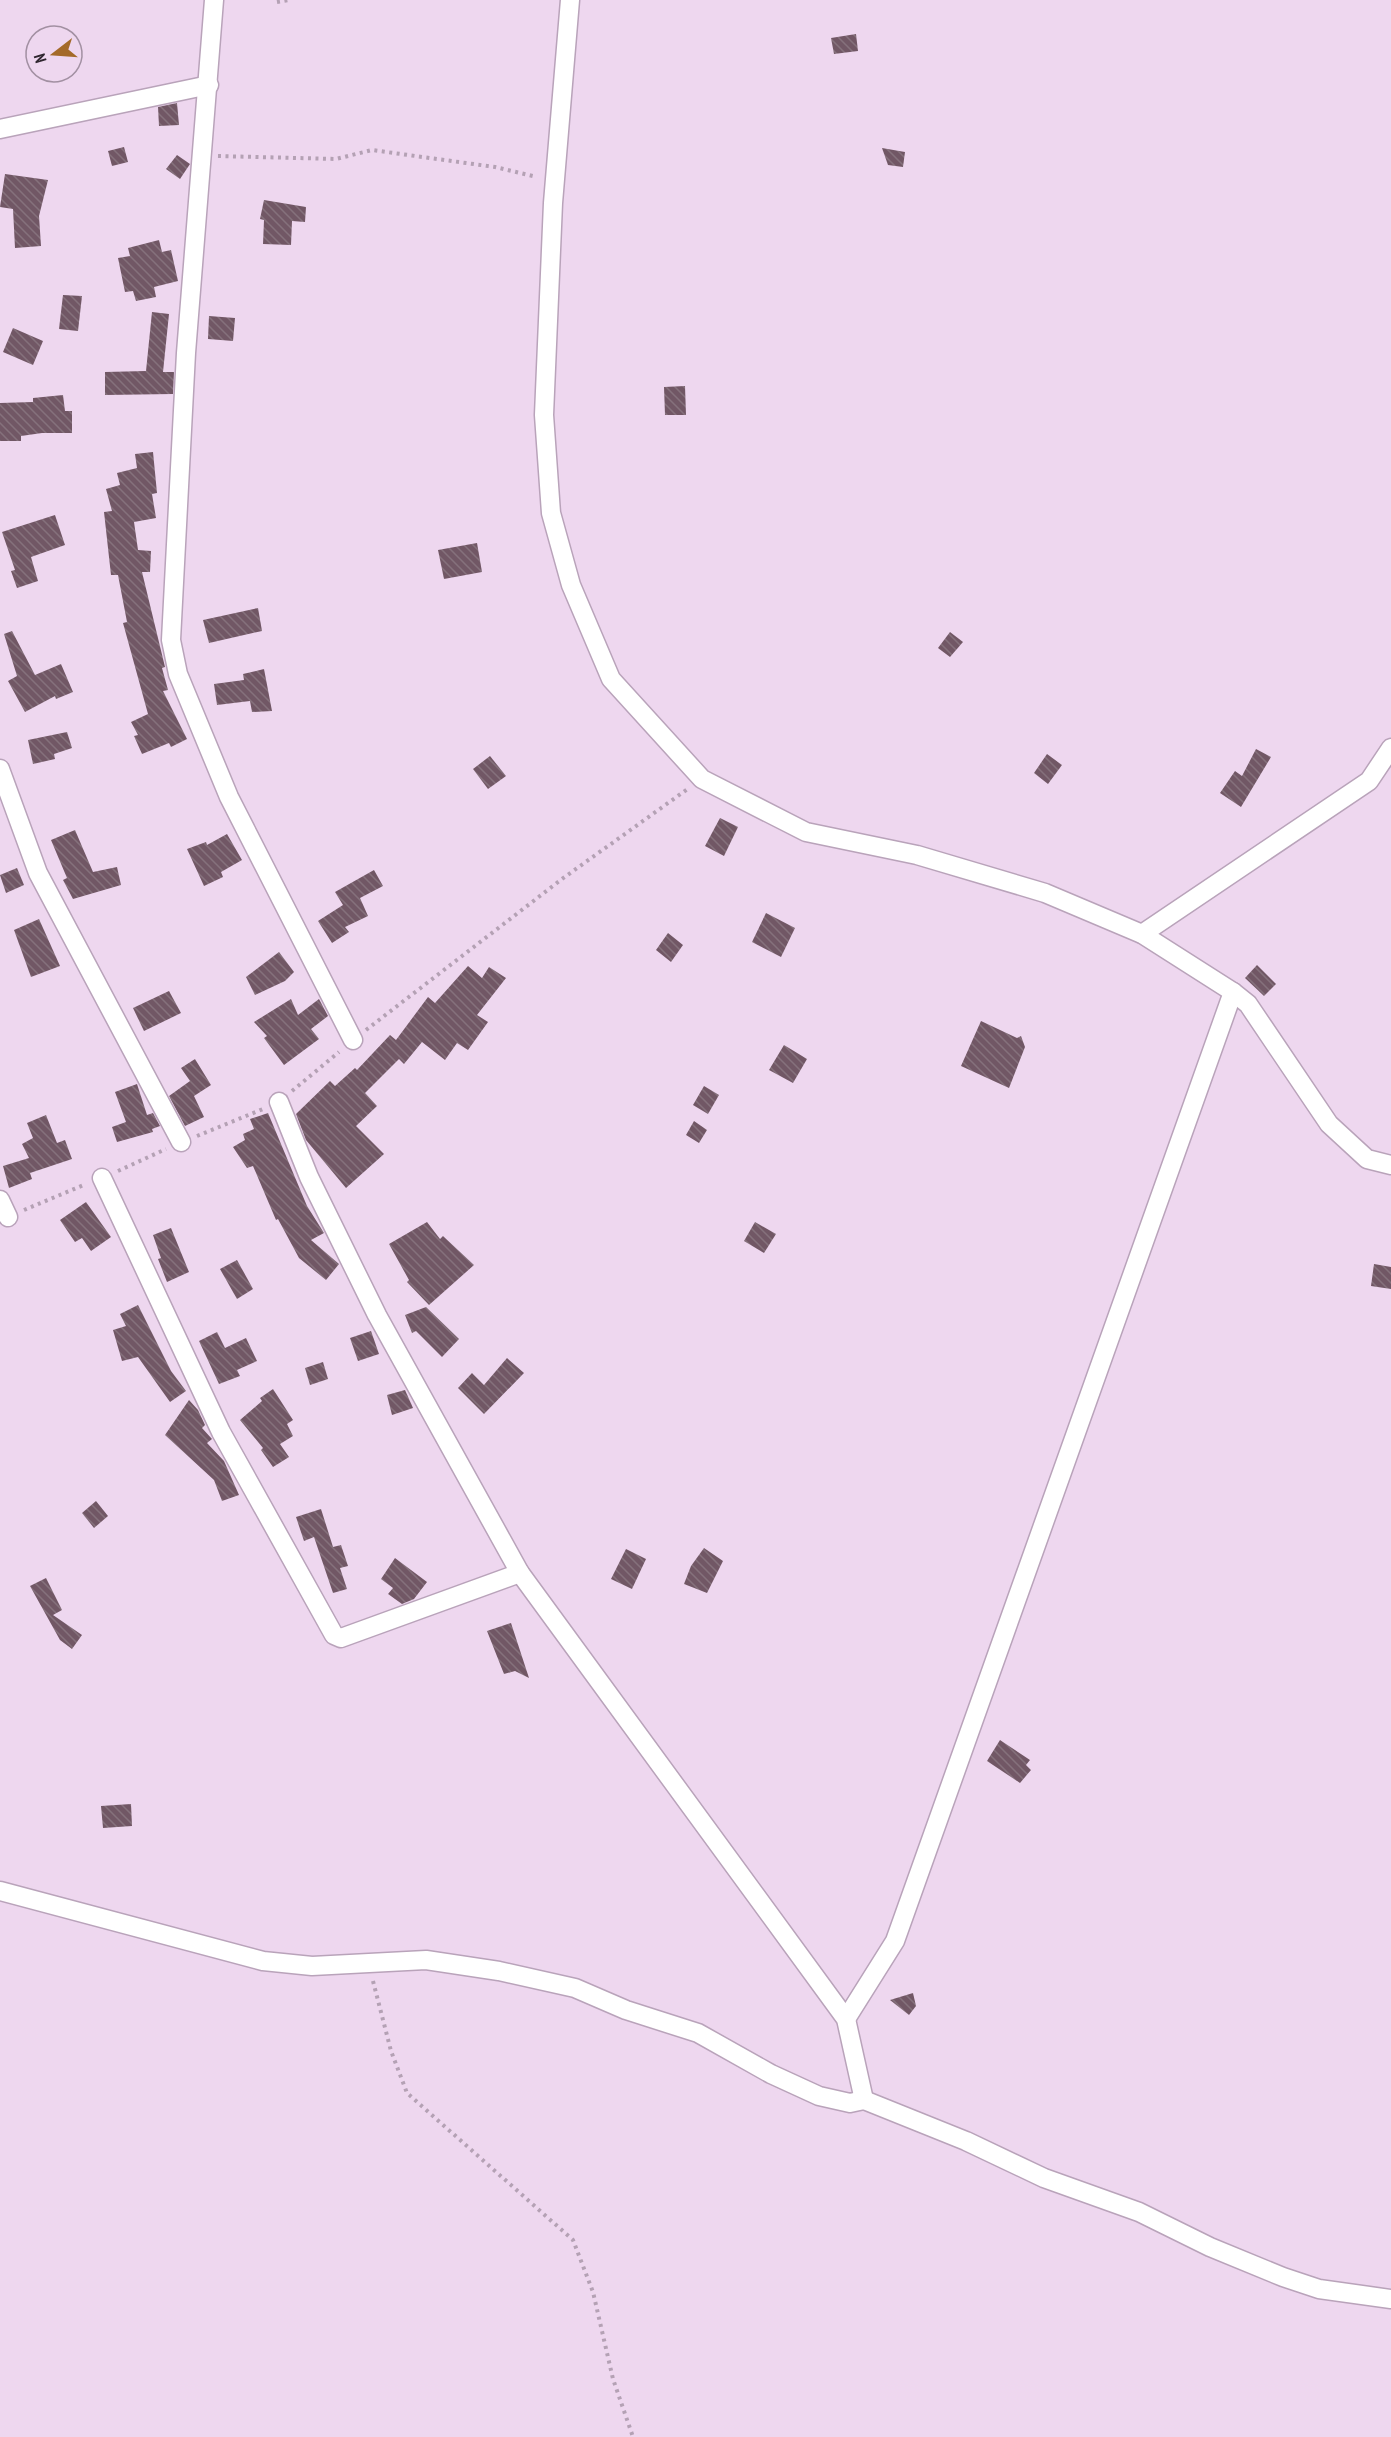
<svg xmlns="http://www.w3.org/2000/svg" width="1391" height="2437" viewBox="0 0 1391 2437" font-family="'PT Sans Narrow',sans-serif">
<style>
.building{fill:url(#building-back-hatch)}
.lines{fill:none;stroke-linecap:round;stroke-linejoin:round}
.street-casing{stroke:#b9a3ba;stroke-width:21}
.path{stroke:#b4a1b4;stroke-width:4;stroke-dasharray:3 4.5;stroke-linecap:butt}
.street{stroke:#fff;stroke-width:18}
</style>
<defs>
<pattern id="building-back-hatch" width="6" height="6" patternUnits="userSpaceOnUse" patternTransform="scale(1.5)"><rect width="6" height="6" fill="#715765"/><path d="M-1 5l2 2M0 0l6 6M5-1l2 2" fill="none" stroke="#85717c"/></pattern>
</defs>
<rect width="100%" height="100%" fill="#eed7ef"/>
<g class="building">
<polygon points="856,34 858,51 834,54 831,38"/>
<polygon points="177,103 179,125 159,126 158,107"/>
<polygon points="124,147 128,162 112,166 108,151"/>
<polygon points="882,148 905,152 903,167 888,165"/>
<polygon points="177,155 190,164 180,179 166,169"/>
<polygon points="5,174 48,180 39,216 41,246 15,248 13,209 0,207"/>
<polygon points="264,200 306,207 305,222 292,221 291,245 263,244 264,220 260,219"/>
<polygon points="159,240 162,252 171,250 178,281 154,287 156,297 136,301 133,291 125,292 118,258 130,256 128,248"/>
<polygon points="63,295 82,296 78,331 59,329"/>
<polygon points="152,312 169,314 163,372 174,372 173,394 105,395 105,372 146,371"/>
<polygon points="209,316 235,318 233,341 208,339"/>
<polygon points="13,328 43,341 33,365 3,352"/>
<polygon points="685,386 686,415 665,415 664,387"/>
<polygon points="63,395 65,411 72,411 72,433 42,433 21,436 21,441 0,441 0,403 33,402 33,398"/>
<polygon points="153,452 157,493 152,494 156,518 134,522 138,550 151,551 150,572 142,572 165,667 162,668 168,690 163,691 187,739 171,747 169,743 142,754 134,736 138,735 131,722 148,714 123,623 127,622 118,575 111,575 104,512 112,511 106,489 120,485 117,473 137,468 135,454"/>
<polygon points="55,515 65,545 31,557 38,581 17,588 11,571 15,570 2,532"/>
<polygon points="477,543 482,572 444,579 438,550"/>
<polygon points="258,608 262,631 209,643 203,620"/>
<polygon points="12,631 35,675 61,664 73,692 56,699 55,696 25,712 8,681 17,676 4,634"/>
<polygon points="950,632 963,642 950,657 938,648"/>
<polygon points="264,669 272,711 252,712 250,701 217,705 214,684 244,680 243,674"/>
<polygon points="67,732 72,748 54,754 55,759 33,764 28,740"/>
<polygon points="1256,749 1271,757 1241,807 1220,793 1235,771 1242,776"/>
<polygon points="1047,754 1062,765 1048,784 1034,773"/>
<polygon points="490,756 506,776 488,789 473,769"/>
<polygon points="720,818 738,827 724,856 705,846"/>
<polygon points="75,830 93,872 117,867 121,885 73,899 63,880 67,878 51,840"/>
<polygon points="227,834 242,860 221,872 223,877 204,886 187,849 206,842 207,845"/>
<polygon points="17,868 24,885 6,893 0,875"/>
<polygon points="374,870 383,886 360,898 368,916 345,927 349,932 332,943 318,921 343,905 335,892"/>
<polygon points="766,913 795,928 781,957 752,942"/>
<polygon points="39,919 60,966 31,977 14,930"/>
<polygon points="668,933 683,945 671,962 656,950"/>
<polygon points="279,952 294,972 285,981 255,995 246,977"/>
<polygon points="1257,965 1276,984 1264,996 1245,978"/>
<polygon points="468,966 482,978 489,967 506,978 477,1015 488,1022 468,1050 457,1043 445,1060 422,1042 404,1064 399,1059 365,1093 377,1106 356,1126 384,1154 346,1188 306,1140 296,1114 330,1081 335,1086 355,1068 357,1070 390,1035 396,1040 428,997 435,1003"/>
<polygon points="169,991 181,1013 144,1031 133,1008"/>
<polygon points="291,999 298,1015 319,999 328,1016 311,1029 319,1039 284,1065 264,1038 267,1036 254,1022"/>
<polygon points="981,1021 1017,1038 1021,1036 1025,1047 1009,1088 961,1066"/>
<polygon points="784,1045 807,1059 793,1083 769,1070"/>
<polygon points="195,1059 211,1085 194,1096 204,1117 185,1126 169,1096 190,1081 181,1068"/>
<polygon points="137,1084 147,1115 153,1113 160,1126 152,1129 153,1132 117,1142 112,1127 126,1122 115,1092"/>
<polygon points="704,1086 719,1095 708,1114 693,1105"/>
<polygon points="268,1113 307,1206 324,1233 311,1240 339,1264 326,1280 299,1258 278,1219 276,1220 253,1166 247,1168 233,1147 245,1140 243,1134 254,1129 250,1119"/>
<polygon points="46,1115 57,1143 65,1140 72,1159 30,1173 32,1179 9,1188 3,1166 29,1158 22,1144 33,1138 27,1123"/>
<polygon points="694,1121 707,1130 699,1143 686,1135"/>
<polygon points="86,1202 111,1237 91,1251 82,1238 75,1242 60,1220"/>
<polygon points="427,1222 440,1239 443,1236 474,1265 429,1305 407,1282 409,1280 389,1244"/>
<polygon points="755,1222 776,1234 764,1253 744,1241"/>
<polygon points="171,1228 189,1272 167,1282 158,1259 161,1258 153,1235"/>
<polygon points="237,1260 253,1289 237,1299 220,1269"/>
<polygon points="1374,1264 1391,1267 1391,1289 1371,1286"/>
<polygon points="138,1305 171,1371 186,1391 170,1402 138,1357 122,1361 113,1330 126,1326 120,1314"/>
<polygon points="426,1307 459,1339 442,1357 416,1331 412,1333 405,1315"/>
<polygon points="371,1331 379,1354 358,1361 350,1338"/>
<polygon points="217,1332 225,1348 246,1338 257,1361 237,1370 240,1376 219,1384 199,1341"/>
<polygon points="507,1358 524,1373 484,1414 458,1388 472,1373 484,1385"/>
<polygon points="323,1362 328,1379 310,1385 305,1368"/>
<polygon points="273,1389 293,1420 287,1424 293,1436 280,1444 289,1457 273,1467 261,1450 263,1448 240,1420 262,1401 260,1398"/>
<polygon points="405,1390 413,1408 392,1415 387,1395"/>
<polygon points="189,1400 198,1410 205,1425 202,1428 212,1439 207,1443 224,1461 239,1495 222,1501 214,1480 165,1435"/>
<polygon points="96,1501 108,1516 94,1528 82,1513"/>
<polygon points="321,1509 333,1547 341,1545 348,1566 340,1568 347,1589 333,1593 314,1537 304,1541 296,1517"/>
<polygon points="704,1548 723,1561 707,1593 684,1584 691,1566"/>
<polygon points="626,1549 646,1559 632,1589 611,1579"/>
<polygon points="395,1558 427,1582 414,1599 402,1604 388,1594 393,1588 381,1579"/>
<polygon points="46,1578 62,1610 53,1615 82,1635 72,1649 60,1640 30,1586"/>
<polygon points="511,1623 529,1678 515,1671 504,1674 487,1631"/>
<polygon points="1000,1740 1030,1760 1026,1765 1031,1770 1020,1783 987,1761"/>
<polygon points="131,1804 132,1826 103,1828 101,1806"/>
<polygon points="913,1993 916,2006 909,2015 890,2000"/>
</g>
<g class="lines">
<g class="street-casing">
<g id="street">
<polyline points="214,0 186,353 171,640 178,674 229,797 353,1040"/>
<polyline points="570,0 553,203 544,415 551,513 571,585 611,679 702,779 806,832 917,855 1045,893 1142,934 1233,992 1248,1004 1329,1124 1367,1159 1391,1165"/>
<polyline points="0,129 209,85"/>
<polyline points="0,769 38,873 181,1142"/>
<polyline points="1142,934 1369,781 1391,748"/>
<polyline points="279,1102 309,1177 377,1315 520,1573 846,2019 864,2100"/>
<polyline points="102,1178 221,1432 334,1635 341,1638 520,1573"/>
<polyline points="0,1200 8,1217"/>
<polyline points="0,1891 263,1961 312,1966 426,1960 499,1971 575,1988 626,2010 698,2033 771,2074 819,2096 850,2103 864,2100 966,2141 1044,2178 1139,2212 1210,2247 1283,2277 1319,2289 1391,2299"/>
<polyline points="846,2019 895,1941 1233,992"/>
</g>
</g>
<g class="path">
<polyline points="277,2 289,0"/>
<polyline points="218,156 336,159 372,150 495,167 537,177"/>
<polyline points="366,1030 562,879 689,788"/>
<polyline points="292,1091 339,1052"/>
<polyline points="197,1136 263,1109"/>
<polyline points="118,1171 166,1149"/>
<polyline points="24,1210 86,1184"/>
<polyline points="373,1981 391,2051 407,2093 573,2240 593,2292 613,2379 633,2437"/>
</g>
<use href="#street" class="street"/>
</g>
<g transform="translate(54 54) rotate(253)"><circle r="28" fill="#eed7ef" stroke="#a290a2" stroke-width="1.5"/>
<path d="M0-4.5L10 22L0 15L-10 22Z" fill="#a46a29"/>
<text y="-9" font-size="16" font-weight="bold" text-anchor="middle" fill="#2f262f">N</text>
</g>
</svg>
